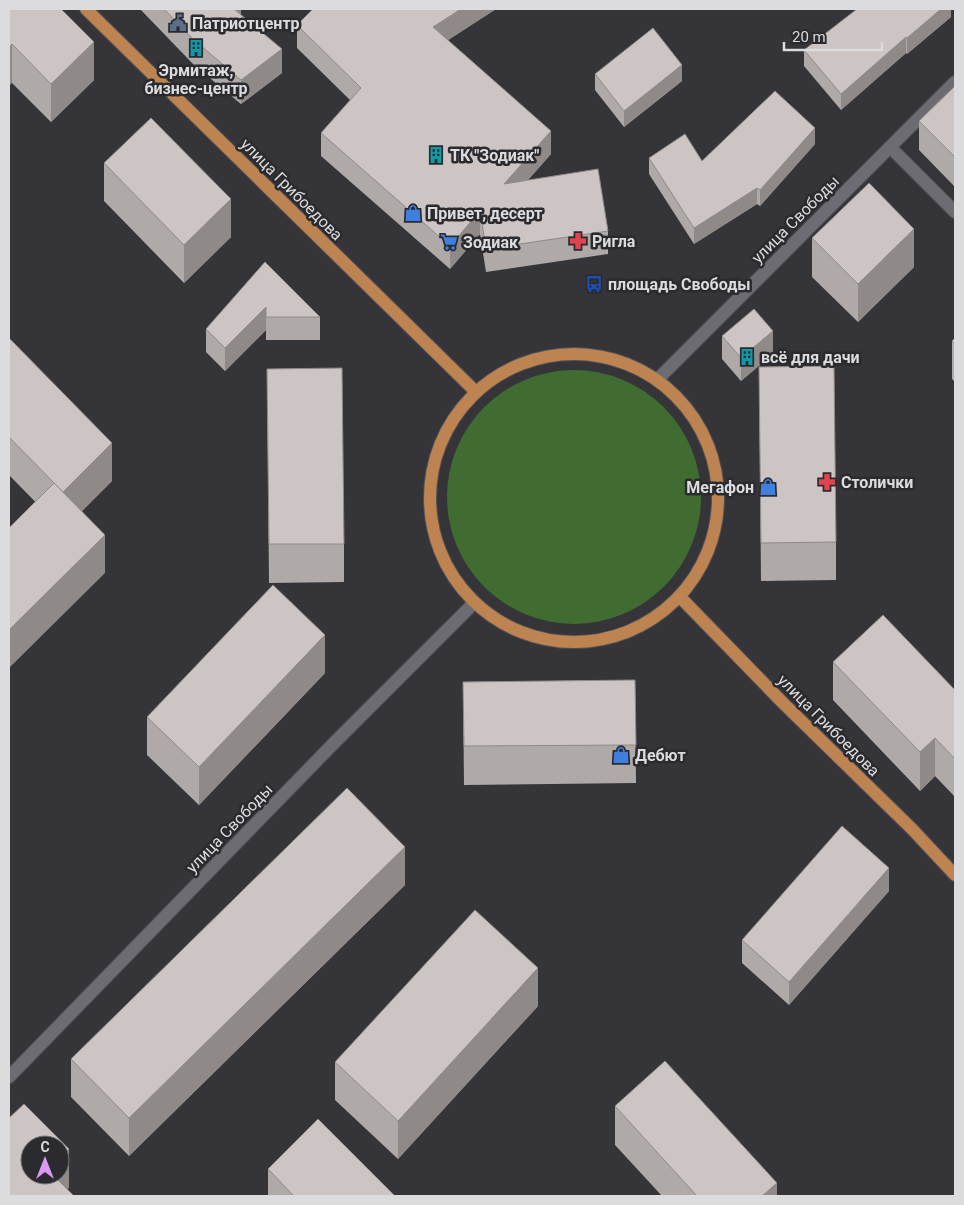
<svg xmlns="http://www.w3.org/2000/svg" width="964" height="1205" viewBox="0 0 964 1205" font-family="Roboto,sans-serif">
<style>
.green{fill:#406c32}
.lines{fill:none;stroke-linecap:round;stroke-linejoin:round}
.minor-casing{stroke:#515155;stroke-width:14}
.major-casing{stroke:#515155;stroke-width:14}
.minor{stroke:#6c6c72;stroke-width:12}
.major{stroke:#bd8350;stroke-width:12}
.wall{fill:#afa9a8}
.shaded-wall{fill:#8f8a88}
.building{fill:#ccc5c3;stroke:#8f8a88}
.labels{text-anchor:middle;stroke-width:5;stroke-linejoin:round;paint-order:stroke}
.poi-label{font-size:16px;font-weight:bold;fill:#dcdcdf;stroke:#2a2a2f;text-anchor:start}
.street-label{font-size:16px;fill:#dcdcdf;stroke:#2a2a2f}
</style>
<rect width="100%" height="100%" fill="#343439"/>
<circle class="green" cx="574" cy="497" r="127"/>
<g class="lines">
<g class="minor-casing">
<g id="minor">
<polyline points="890,147 955,212"/>
<polyline points="658,379 955,82"/>
<polyline points="9,1077 334,743 474,603"/>
</g>
</g>
<g class="major-casing">
<g id="major">
<polyline points="86,9 475,391"/>
<circle cx="574" cy="498" r="144"/>
<polyline points="680,597 783,703 912,829 955,875"/>
</g>
</g>
<use href="#minor" class="minor"/>
<use href="#major" class="major"/>
</g>
<g class="wall">
<polygon points="9,9 94,80 51,122 12,83"/>
<polygon points="140,9 241,9 241,15 282,73 241,104 193,64"/>
<polygon points="496,9 448,40 551,154 528,180 608,231 608,254 486,272 480,234 450,269 321,156 321,133 350,100 297,48 297,25"/>
<polygon points="951,9 951,17 907,54 906,53 841,110 804,66 804,50"/>
<polygon points="595,74 682,81 624,127 595,90"/>
<polygon points="955,86 955,187 919,150 919,121"/>
<polygon points="815,144 760,206 757,204 694,244 649,174 649,158 702,161"/>
<polygon points="104,163 231,237 184,283 104,201"/>
<polygon points="812,238 914,267 858,322 812,277"/>
<polygon points="265,262 320,317 320,340 266,340 266,330 225,371 206,352 206,329"/>
<polygon points="722,336 773,354 741,381 722,359"/>
<polygon points="9,338 112,481 82,511 105,573 9,475"/>
<polygon points="955,338 955,382 952,379 952,341"/>
<polygon points="759,367 836,542 836,580 761,581"/>
<polygon points="267,369 344,544 344,582 269,583"/>
<polygon points="833,662 955,690 955,797 935,776 920,791 833,700"/>
<polygon points="325,673 199,805 147,755 147,717"/>
<polygon points="635,680 636,783 464,785 463,682"/>
<polygon points="405,885 129,1156 71,1097 71,1059"/>
<polygon points="889,891 789,1005 742,963 742,940"/>
<polygon points="538,1006 398,1159 335,1100 335,1062"/>
<polygon points="615,1106 777,1196 662,1196 615,1145"/>
<polygon points="268,1169 395,1196 268,1196"/>
</g>
<g class="shaded-wall">
<polygon points="233,9 241,9 241,15"/>
<polygon points="461,9 496,9 433,50 433,27"/>
<polygon points="941,9 951,9 951,17 907,54 907,38"/>
<polygon points="906,37 906,53 841,110 841,94"/>
<polygon points="94,42 94,80 51,122 51,84"/>
<polygon points="12,44 12,83 9,86 9,48"/>
<polygon points="282,49 282,73 241,104 241,80"/>
<polygon points="682,65 682,81 624,127 624,111"/>
<polygon points="815,128 815,144 760,206 760,190"/>
<polygon points="551,131 551,154 504,207 504,184"/>
<polygon points="757,188 757,204 694,244 694,228"/>
<polygon points="231,199 231,237 184,283 184,245"/>
<polygon points="480,211 480,234 450,269 450,246"/>
<polygon points="914,229 914,267 858,322 858,284"/>
<polygon points="266,307 266,330 225,371 225,348"/>
<polygon points="773,331 773,354 741,381 741,358"/>
<polygon points="112,443 112,481 63,530 63,492"/>
<polygon points="105,535 105,573 9,668 9,630"/>
<polygon points="325,635 325,673 199,805 199,767"/>
<polygon points="935,738 935,776 920,791 920,752"/>
<polygon points="405,847 405,885 129,1156 129,1118"/>
<polygon points="889,868 889,891 789,1005 789,982"/>
<polygon points="538,968 538,1006 398,1159 398,1121"/>
<polygon points="69,1149 69,1188 61,1196 48,1175 60,1175 60,1159"/>
<polygon points="777,1183 777,1196 762,1196"/>
</g>
<g class="building">
<polygon points="9,9 61,9 94,42 51,84 12,44 9,48"/>
<polygon points="164,9 234,9 282,49 241,80 193,39"/>
<polygon points="313,9 461,9 433,27 551,131 504,184 598,169 608,231 486,249 480,211 450,246 321,133 361,88 297,25"/>
<polygon points="857,9 941,9 907,38 906,37 841,94 804,50"/>
<polygon points="653,28 682,65 624,111 595,74"/>
<polygon points="955,86 955,157 919,121"/>
<polygon points="775,91 815,128 760,190 757,188 694,228 649,158 685,134 702,161"/>
<polygon points="151,118 231,199 184,245 104,163"/>
<polygon points="869,183 914,229 858,284 812,238"/>
<polygon points="265,262 320,317 266,317 266,307 225,348 206,329"/>
<polygon points="754,309 773,331 741,358 722,336"/>
<polygon points="9,338 112,443 63,492 9,437"/>
<polygon points="955,338 955,344 952,341"/>
<polygon points="834,366 836,542 761,543 759,367"/>
<polygon points="342,368 344,544 269,544 267,369"/>
<polygon points="54,483 105,535 9,630 9,528"/>
<polygon points="273,585 325,635 199,767 147,717"/>
<polygon points="883,615 955,690 955,759 935,738 920,752 833,662"/>
<polygon points="635,680 636,745 464,746 463,682"/>
<polygon points="347,788 405,847 129,1118 71,1059"/>
<polygon points="842,826 889,868 789,982 742,940"/>
<polygon points="475,910 538,968 398,1121 335,1062"/>
<polygon points="665,1061 777,1183 762,1196 697,1196 615,1106"/>
<polygon points="24,1104 69,1149 60,1159 60,1145 30,1145 30,1175 53,1175 74,1196 9,1196 9,1118"/>
<polygon points="318,1119 395,1196 294,1196 268,1169"/>
</g>
<defs>
<g id="civic-bare" transform="scale(1.35)"><path d="M-.6-6.5H3V-4.5H.6V-3L4-1V1h2V6H-6V1h2V-1L-.6-3ZM-1.2 2.5V6h2.4V2.5Z" fill="#5c6f8a" stroke="#2a2a2f" stroke-width="2.5" paint-order="stroke"/></g>
<g id="building-bare" transform="scale(1.35)"><path d="M-4-6H4V6H1V3H-1V6H-4ZM-2.5-4.3h1.7v1.8h-1.7ZM.8-4.3h1.7v1.8H.8ZM-2.5-1h1.7V.8h-1.7ZM.8-1h1.7V.8H.8Z" fill="#0f9aa8" stroke="#2a2a2f" stroke-width="2.5" paint-order="stroke"/></g>
<g id="shop-bare" transform="scale(1.35)"><path d="M-5-2.5h2.3a2.7 3.5 0 0 1 5.4 0H5L5.5 6h-11ZM-1.5-2.5h3a1.5 2.3 0 0 0-3 0Z" fill="#3f7fe0" stroke="#2a2a2f" stroke-width="2.5" paint-order="stroke"/></g>
<g id="pharmacy-bare" transform="scale(1.35)"><path d="M-2-6h4v4h4v4h-4v4h-4v-4h-4v-4h4Z" fill="#e0444e" stroke="#2a2a2f" stroke-width="2.5" paint-order="stroke"/></g>
<g id="supermarket-bare" transform="scale(1.35)"><path d="M-6-5.5h2.5l.6 2H6L4.5 2H-2.5L-4.4-4H-6ZM-1.5 3.2a1.3 1.3 0 1 0 .1 0ZM3 3.2a1.3 1.3 0 1 0 .1 0Z" fill="#3f7fe0" stroke="#2a2a2f" stroke-width="2.5" paint-order="stroke"/></g>
<g id="bus-bare" transform="scale(1.35)"><path d="M-5-6H5V4H4V6H2V4H-2V6H-4V4H-5ZM-3.5-4V0h7V-4ZM-3.5 1.2v1.5H-2V1.2ZM2 1.2v1.5H3.5V1.2Z" fill="#1a4fb4" stroke="#2a2a2f" stroke-width="2.5" paint-order="stroke"/></g>
</defs>
<g fill-rule="evenodd">
<use href="#civic-bare" x="178" y="23"/>
<use href="#building-bare" x="196" y="48"/>
<use href="#building-bare" x="436" y="155"/>
<use href="#shop-bare" x="413" y="213"/>
<use href="#pharmacy-bare" x="578" y="241"/>
<use href="#supermarket-bare" x="449" y="242"/>
<use href="#bus-bare" x="594" y="284"/>
<use href="#building-bare" x="747" y="357"/>
<use href="#pharmacy-bare" x="827" y="482"/>
<use href="#shop-bare" x="768" y="487"/>
<use href="#shop-bare" x="621" y="755"/>
</g>
<g class="labels">
<g class="poi-label">
<text x="192" y="29">Патриотцентр</text>
<text x="196" y="76" text-anchor="middle">Эрмитаж,<tspan x="196" dy="18">бизнес-центр</tspan></text>
<text x="450" y="161">ТК "Зодиак"</text>
<text x="427" y="219">Привет, десерт</text>
<text x="592" y="247">Ригла</text>
<text x="463" y="248">Зодиак</text>
<text x="608" y="290">площадь Свободы</text>
<text x="761" y="363">всё для дачи</text>
<text x="841" y="488">Столички</text>
<text x="754" y="493" text-anchor="end">Мегафон</text>
<text x="635" y="761">Дебют</text>
</g>
<g class="street-label">
<text transform="translate(292 189) rotate(45)" y="6">улица Грибоедова</text>
<text transform="translate(795 219) rotate(-45)" y="6">улица Свободы</text>
<text transform="translate(829 725) rotate(45)" y="6">улица Грибоедова</text>
<text transform="translate(229 828) rotate(-46)" y="6">улица Свободы</text>
</g>
</g>
<rect width="964" height="1205" fill="none" stroke="#dcdcdf" stroke-width="20"/>
<g transform="translate(45 1160)"><circle r="24" fill="#2a2a2f" stroke="#717175"/>
<path d="M0-4L9 19L0 12L-9 19Z" fill="#dc99f4"/>
<text y="-8" font-size="14" font-weight="bold" text-anchor="middle" fill="#dcdcdf">С</text>
</g>
<path d="M784 42v8h98v-8" fill="none" stroke="#dcdcdf" stroke-width="2.5"/>
<text x="792" y="42" font-size="15" fill="#dcdcdf" stroke="#2a2a2f" stroke-width="4" paint-order="stroke">20 m</text>
</svg>
